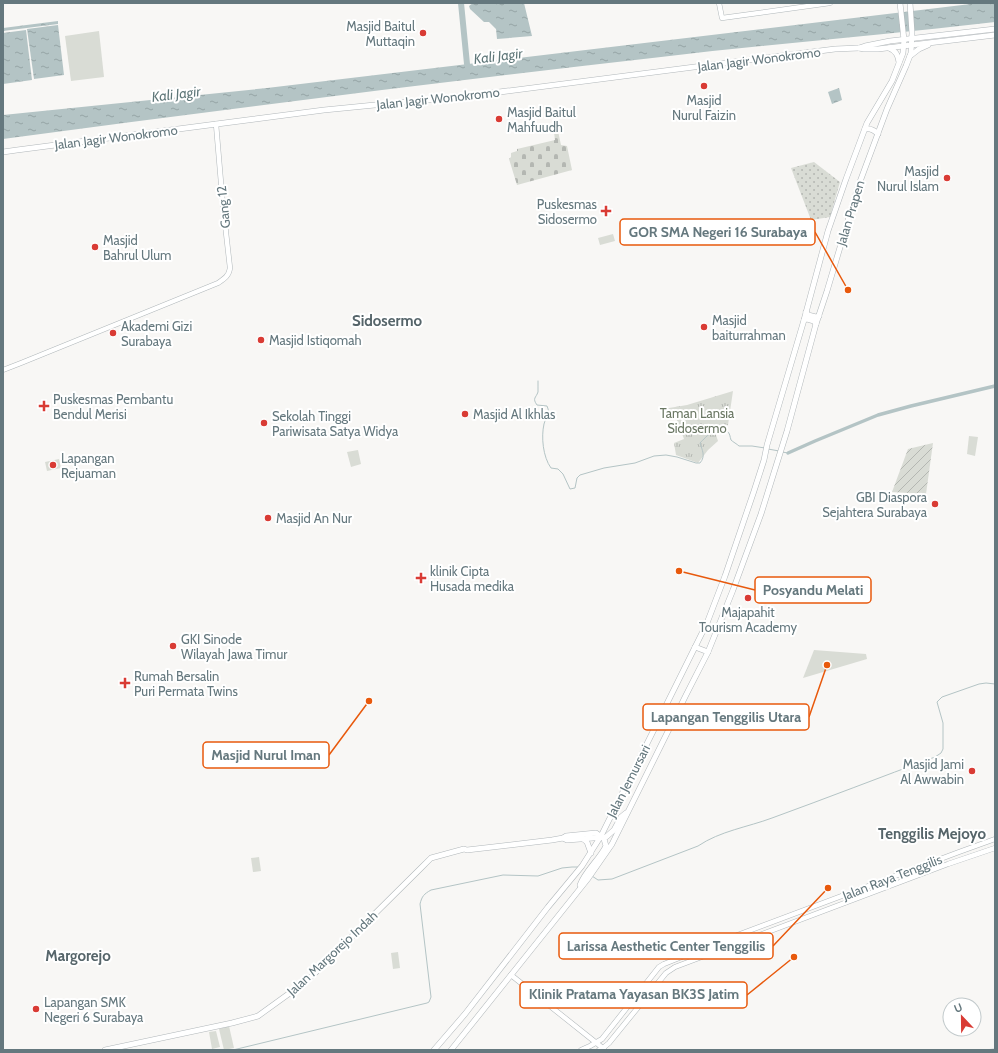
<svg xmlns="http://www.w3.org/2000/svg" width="998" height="1053" viewBox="0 0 998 1053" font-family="Cabin,sans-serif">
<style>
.grass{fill:url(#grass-dots)}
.cemetery{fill:url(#cemetery-stones)}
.park{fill:url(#park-tufts)}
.garden{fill:url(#garden-furrows)}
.pitch{fill:#d9dcd5}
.water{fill:url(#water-ripples)}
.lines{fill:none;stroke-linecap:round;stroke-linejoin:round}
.stream{stroke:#b4c4c5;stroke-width:1}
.canal{stroke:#b4c4c5;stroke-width:3.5}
.river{stroke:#b4c4c5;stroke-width:6}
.secondary-casing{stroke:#b0b7ba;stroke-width:5.5}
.primary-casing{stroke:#b1b7ba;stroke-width:6}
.secondary{stroke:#fff;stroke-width:4.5}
.primary{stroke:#fff;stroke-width:5}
.poi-dot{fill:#d93b34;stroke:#fff;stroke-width:1.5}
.labels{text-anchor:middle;stroke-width:4;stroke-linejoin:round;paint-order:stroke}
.poi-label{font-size:13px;fill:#65787e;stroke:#fff;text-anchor:start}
.street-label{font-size:13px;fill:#65787e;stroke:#fff}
.park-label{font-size:13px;fill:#6a7763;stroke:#fff}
.water-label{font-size:14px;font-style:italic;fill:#5f7779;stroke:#fff}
.quarter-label{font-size:15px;font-weight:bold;fill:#56656a;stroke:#fff}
.leader{fill:none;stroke:#e8590c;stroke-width:1.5}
.callout-dot{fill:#e8590c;stroke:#fff;stroke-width:1.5}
.callout{fill:#fff;stroke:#e8590c;stroke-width:1.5}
.callout-label{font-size:14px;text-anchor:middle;font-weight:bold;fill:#65787e}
</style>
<defs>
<pattern id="grass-dots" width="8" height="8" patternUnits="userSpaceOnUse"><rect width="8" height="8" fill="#d9dcd5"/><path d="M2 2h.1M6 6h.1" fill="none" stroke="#b4b7b2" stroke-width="1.8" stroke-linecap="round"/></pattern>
<pattern id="cemetery-stones" width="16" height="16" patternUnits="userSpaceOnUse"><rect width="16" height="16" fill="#d9dcd5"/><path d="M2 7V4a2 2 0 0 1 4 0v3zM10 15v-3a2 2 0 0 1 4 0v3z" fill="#b4b7b2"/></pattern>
<pattern id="park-tufts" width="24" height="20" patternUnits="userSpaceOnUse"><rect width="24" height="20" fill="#d9dcd5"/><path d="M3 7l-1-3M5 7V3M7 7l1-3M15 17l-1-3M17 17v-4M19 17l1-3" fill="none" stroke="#b4b7b2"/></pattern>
<pattern id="garden-furrows" width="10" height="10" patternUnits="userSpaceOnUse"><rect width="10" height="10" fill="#d9dcd5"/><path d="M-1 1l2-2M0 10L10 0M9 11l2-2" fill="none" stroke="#b4b7b2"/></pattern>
<pattern id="water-ripples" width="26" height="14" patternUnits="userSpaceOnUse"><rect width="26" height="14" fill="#b4c4c5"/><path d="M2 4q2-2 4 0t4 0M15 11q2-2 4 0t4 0" fill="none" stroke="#96a4a5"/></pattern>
</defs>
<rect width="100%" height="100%" fill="#f8f7f5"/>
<polygon class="grass" points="814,162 840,182 830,217 811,220 791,168"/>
<polygon class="cemetery" points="558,131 561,145 567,146 572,170 517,185 509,159 511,157 511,153 517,151 517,149 555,140 554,132"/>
<polygon class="park" points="733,391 728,425 714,429 718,441 708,450 698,463 676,455 674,443 684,439 676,418 664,417 663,409 687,405"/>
<polygon class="garden" points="933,443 926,494 892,492 908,449"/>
<g class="pitch">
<polygon points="99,31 104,77 71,81 65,36"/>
<polygon points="613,234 615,241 600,245 598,238"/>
<polygon points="969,436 978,437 975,456 967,454"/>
<polygon points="358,450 361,464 351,467 347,452"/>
<polygon points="59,459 61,468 47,471 45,462"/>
<polygon points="814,650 866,654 867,659 803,678"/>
<polygon points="259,857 261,871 253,872 251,858"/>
<polygon points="398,952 400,968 393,969 391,953"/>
<polygon points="229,1026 234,1048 224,1050 219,1029"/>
<polygon points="216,1031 220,1047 212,1049 209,1032"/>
</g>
<g class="water">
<polygon points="473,3 524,3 532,36 497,39 496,29 489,22 484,22 470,9 469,6"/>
<path d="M979 3H995V22C884 35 772 44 661 57 441 82 222 110 3 139V115L267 88Z"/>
<polygon points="58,21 58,24 3,31 3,28"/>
<polygon points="58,25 64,75 34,79 27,29"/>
<polygon points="26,30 32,80 3,84 3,33"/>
<polygon points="839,88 842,100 832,104 828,92"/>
</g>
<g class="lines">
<g class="stream">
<path d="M538 381C538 384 538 388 538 392 536 398 532 398 537 405L547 406C551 415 546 416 544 424 541 437 543 457 551 468L558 469 563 474 570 489 575 488 577 478 580 475 604 468 635 463 654 456 666 455 677 457 696 463H700C706 456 702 450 700 443 706 437 719 422 727 431 730 433 730 437 731 440 733 442 737 444 739 446H752L765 448"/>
<polyline points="768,449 779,451"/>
<polyline points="782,452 788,453"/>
<path d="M592 876 598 880 612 879 698 846C720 831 748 827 772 818 827 798 881 777 935 757L941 753 943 749V723L937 702 942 697 979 684 986 683 995 684"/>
<path d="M233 1050 427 1003 429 1002 431 997 420 904C422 896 424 894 431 890L503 875 538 876 562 868 572 867H579"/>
<polyline points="984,1050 995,1049"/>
</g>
<polyline class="canal" points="788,453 815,441 878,415 911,406 995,386"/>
<polyline class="river" points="461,3 467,64"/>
<g class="secondary-casing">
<g id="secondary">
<polyline points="719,3 722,18 830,3"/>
<path d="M3 370 21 363 218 283C224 279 229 276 230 268L223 206 216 124"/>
<polyline points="511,975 604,1049"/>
<polyline points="581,1050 590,1046 602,1039 659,967 664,964 719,942 959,852 995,839"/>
<polyline points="599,1050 603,1048 609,1043 666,973 675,967 948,864 995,848"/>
</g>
</g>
<g class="primary-casing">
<g id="primary">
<polyline points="859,48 864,49 878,49 995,35"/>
<path d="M889 48C896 51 898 55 899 62"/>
<polyline points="910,56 919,49 928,45"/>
<path d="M865 129C870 128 874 130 878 134"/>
<polyline points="3,152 17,150 324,110 476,95 835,49 859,48 865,46 890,41 995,29"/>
<polyline points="806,312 808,315 816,317 819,316"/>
<polyline points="804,320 807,319 814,321 816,324"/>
<polyline points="695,647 708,652"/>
<polyline points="563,838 567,840 606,837 614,830 621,817 626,813"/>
<polyline points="582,838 587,842 591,853"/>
<path d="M105 1050 232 1023 258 1016 294 990 313 975 421 868 431 858 464 849 467 850 552 840 563 838 566 836 596 833 604 839 606 846C599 860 585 871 580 885"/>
<polyline points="434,1050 465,1014 548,907 582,866 601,836 707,623 725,576 754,491 764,460 767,445 804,320 828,231 846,179 867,123 892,81 903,53 904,40 900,3"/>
<polyline points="451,1050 587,880 612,844 686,695 708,652 733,590 761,514 787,431 816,324 827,291 858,187 887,109 906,66 911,53 912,33 910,3"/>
</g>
</g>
<use href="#secondary" class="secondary"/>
<use href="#primary" class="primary"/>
</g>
<g class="poi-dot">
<circle cx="423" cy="33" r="4"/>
<circle cx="704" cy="86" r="4"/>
<circle cx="499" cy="119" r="4"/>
<circle cx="947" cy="178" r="4"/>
<path d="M604 205h4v4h4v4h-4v4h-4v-4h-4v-4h4z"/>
<circle cx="95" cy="247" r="4"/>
<circle cx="704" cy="327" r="4"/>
<circle cx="113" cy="333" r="4"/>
<circle cx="261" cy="340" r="4"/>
<path d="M42 400h4v4h4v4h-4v4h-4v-4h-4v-4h4z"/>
<circle cx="465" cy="414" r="4"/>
<circle cx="264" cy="423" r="4"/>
<circle cx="53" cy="465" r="4"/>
<circle cx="935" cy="504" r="4"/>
<circle cx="268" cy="518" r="4"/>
<path d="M419 572h4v4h4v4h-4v4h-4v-4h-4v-4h4z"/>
<circle cx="748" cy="598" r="4"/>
<circle cx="173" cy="646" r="4"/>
<path d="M123 677h4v4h4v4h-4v4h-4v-4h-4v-4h4z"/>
<circle cx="972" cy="771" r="4"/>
<circle cx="36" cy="1009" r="4"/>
</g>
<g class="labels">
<g class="poi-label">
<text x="415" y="31" text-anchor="end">Masjid Baitul<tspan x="415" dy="15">Muttaqin</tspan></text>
<text x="704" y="105" text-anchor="middle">Masjid<tspan x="704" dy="15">Nurul Faizin</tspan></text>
<text x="507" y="117">Masjid Baitul<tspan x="507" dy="15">Mahfuudh</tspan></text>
<text x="939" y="176" text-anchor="end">Masjid<tspan x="939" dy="15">Nurul Islam</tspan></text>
<text x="597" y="209" text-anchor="end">Puskesmas<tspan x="597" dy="15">Sidosermo</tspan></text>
<text x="103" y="245">Masjid<tspan x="103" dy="15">Bahrul Ulum</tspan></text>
<text x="712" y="325">Masjid<tspan x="712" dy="15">baiturrahman</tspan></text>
<text x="121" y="331">Akademi Gizi<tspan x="121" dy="15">Surabaya</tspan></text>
<text x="269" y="345">Masjid Istiqomah</text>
<text x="53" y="404">Puskesmas Pembantu<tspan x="53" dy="15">Bendul Merisi</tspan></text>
<text x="473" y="419">Masjid Al Ikhlas</text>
<text x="272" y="421">Sekolah Tinggi<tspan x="272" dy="15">Pariwisata Satya Widya</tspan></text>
<text x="61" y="463">Lapangan<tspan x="61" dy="15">Rejuaman</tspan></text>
<text x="927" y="502" text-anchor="end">GBI Diaspora<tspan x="927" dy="15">Sejahtera Surabaya</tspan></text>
<text x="276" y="523">Masjid An Nur</text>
<text x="430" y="576">klinik Cipta<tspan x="430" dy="15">Husada medika</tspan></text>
<text x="748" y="617" text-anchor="middle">Majapahit<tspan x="748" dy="15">Tourism Academy</tspan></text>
<text x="181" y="644">GKI Sinode<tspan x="181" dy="15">Wilayah Jawa Timur</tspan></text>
<text x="134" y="681">Rumah Bersalin<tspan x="134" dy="15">Puri Permata Twins</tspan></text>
<text x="964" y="769" text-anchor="end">Masjid Jami<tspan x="964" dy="15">Al Awwabin</tspan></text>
<text x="44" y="1007">Lapangan SMK<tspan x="44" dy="15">Negeri 6 Surabaya</tspan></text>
</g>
<g class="street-label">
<text transform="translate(759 59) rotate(-7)" y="5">Jalan Jagir Wonokromo</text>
<text transform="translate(438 98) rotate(-6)" y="5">Jalan Jagir Wonokromo</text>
<text transform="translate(116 137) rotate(-7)" y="5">Jalan Jagir Wonokromo</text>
<text transform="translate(223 207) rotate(-96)" y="5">Gang 12</text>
<text transform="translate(850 213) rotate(-73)" y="5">Jalan Prapen</text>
<text transform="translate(628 781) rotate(-63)" y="5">Jalan Jemursari</text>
<text transform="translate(892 877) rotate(-21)" y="5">Jalan Raya Tenggilis</text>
<text transform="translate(332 953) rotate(-43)" y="5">Jalan Margorejo Indah</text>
</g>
<g class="park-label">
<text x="697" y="418">Taman Lansia<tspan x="697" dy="15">Sidosermo</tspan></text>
</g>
<g class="water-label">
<text transform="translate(498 56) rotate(-7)" y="5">Kali Jagir</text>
<text transform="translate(176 94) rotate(-7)" y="5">Kali Jagir</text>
</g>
<g class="quarter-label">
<text x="387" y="326">Sidosermo</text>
<text x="932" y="839">Tenggilis Mejoyo</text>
<text x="78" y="961">Margorejo</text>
</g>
</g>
<path class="leader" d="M848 290L815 232M679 571L755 590M827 665L809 717M369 701L329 755M828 888L773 946M794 957L747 995"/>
<g class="callout-dot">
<circle cx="848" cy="290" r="4"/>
<circle cx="679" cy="571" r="4"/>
<circle cx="827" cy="665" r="4"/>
<circle cx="369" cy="701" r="4"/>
<circle cx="828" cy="888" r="4"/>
<circle cx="794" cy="957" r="4"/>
</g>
<g class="callout">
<rect x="620" y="219" width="195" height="26" rx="4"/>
<rect x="755" y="577" width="116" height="26" rx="4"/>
<rect x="643" y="704" width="166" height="26" rx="4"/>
<rect x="203" y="742" width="126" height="26" rx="4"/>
<rect x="559" y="933" width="214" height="26" rx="4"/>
<rect x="520" y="982" width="227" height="26" rx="4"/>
</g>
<g class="callout-label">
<text x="718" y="237">GOR SMA Negeri 16 Surabaya</text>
<text x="813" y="595">Posyandu Melati</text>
<text x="726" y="722">Lapangan Tenggilis Utara</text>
<text x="266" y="760">Masjid Nurul Iman</text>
<text x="666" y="951">Larissa Aesthetic Center Tenggilis</text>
<text x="634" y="999">Klinik Pratama Yayasan BK3S Jatim</text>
</g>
<rect width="998" height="1053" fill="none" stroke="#65787e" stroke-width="8"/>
<g transform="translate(962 1017) rotate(338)"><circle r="19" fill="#ffffff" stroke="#c1c9cb"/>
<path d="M0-3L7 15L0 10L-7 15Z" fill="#d93b34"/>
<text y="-6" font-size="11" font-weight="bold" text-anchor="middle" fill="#65787e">U</text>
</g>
</svg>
